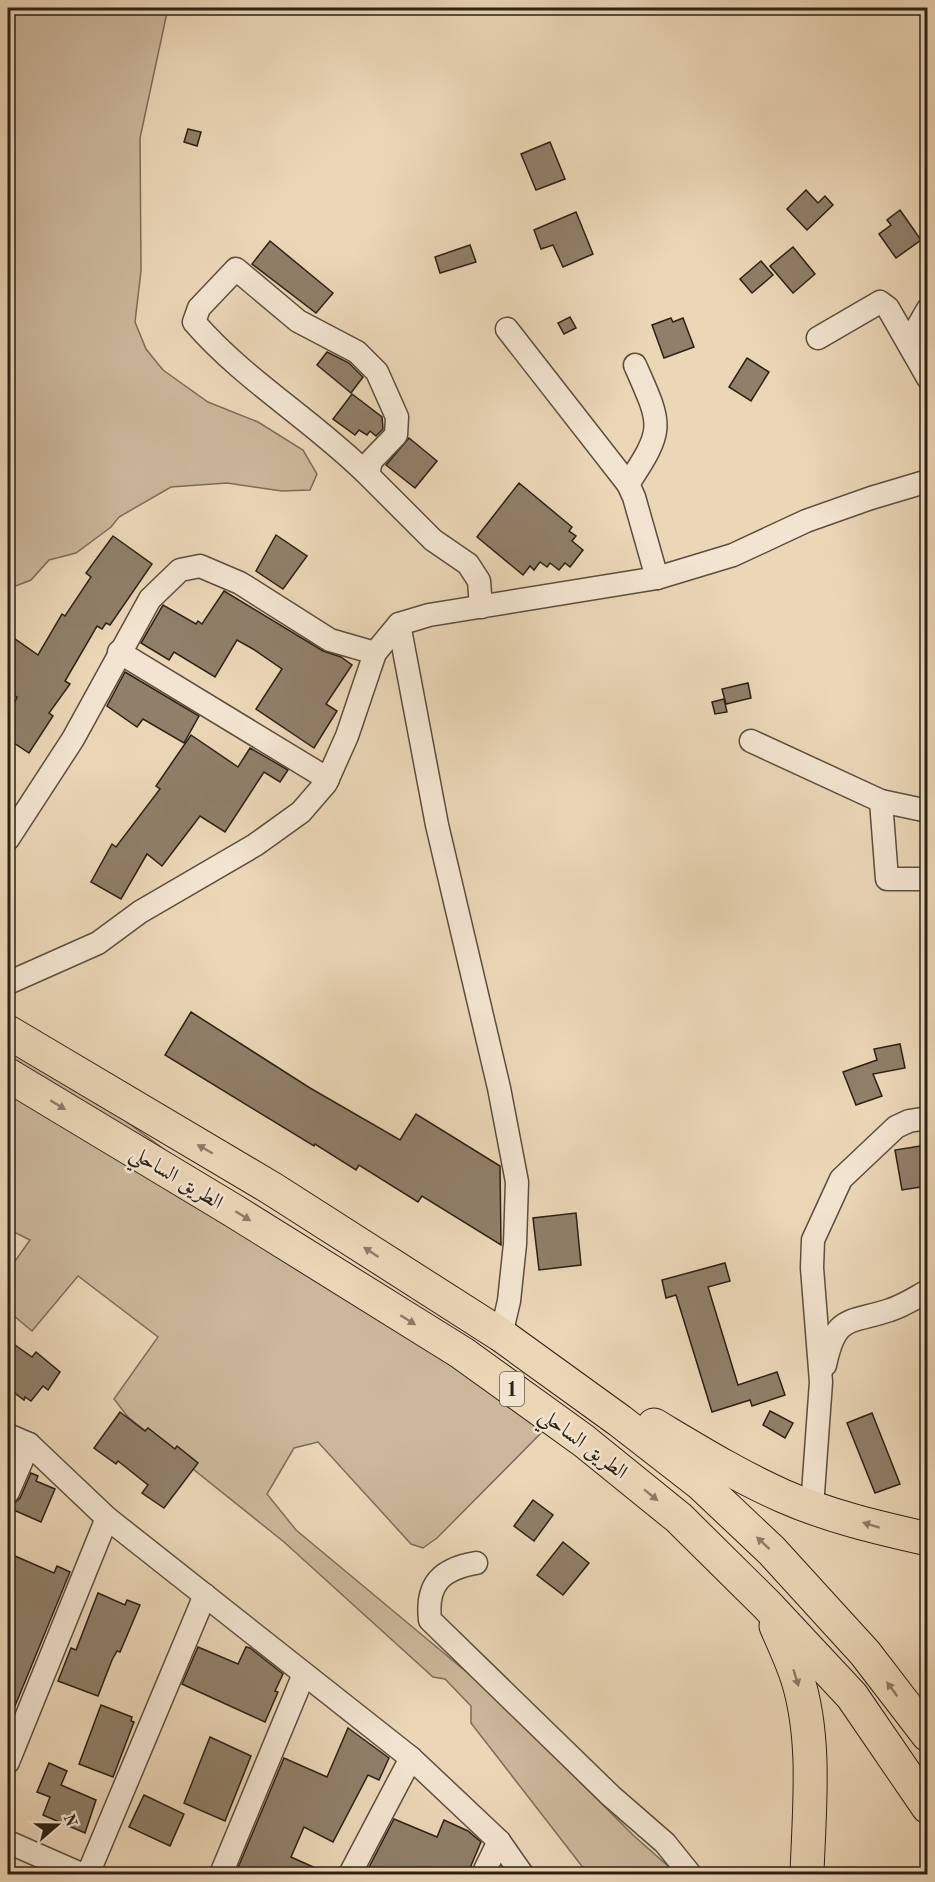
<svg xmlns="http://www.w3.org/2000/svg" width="935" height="1882" viewBox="0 0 935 1882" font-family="'Old Standard TT',Amiri,serif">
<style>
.green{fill:#cbb79b;stroke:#7c6c58;stroke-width:1.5}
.building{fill:#907f69;stroke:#2d2115;stroke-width:1.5}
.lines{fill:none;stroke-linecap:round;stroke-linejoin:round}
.minor-casing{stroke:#5c4e3d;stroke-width:25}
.highway-casing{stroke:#2d2115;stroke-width:35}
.minor{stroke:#f2e4d0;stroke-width:22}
.highway{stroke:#ebd6b6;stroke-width:33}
.oneway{fill:#8c7c66}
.labels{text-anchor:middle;stroke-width:5;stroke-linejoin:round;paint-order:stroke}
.shield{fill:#f2e4d0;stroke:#685c4d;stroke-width:1.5}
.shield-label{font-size:20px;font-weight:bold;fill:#2d2115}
.street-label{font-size:21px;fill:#2d2115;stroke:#f2e4d0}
</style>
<rect width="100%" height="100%" fill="#ebd6b6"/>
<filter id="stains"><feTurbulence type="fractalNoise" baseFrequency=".00333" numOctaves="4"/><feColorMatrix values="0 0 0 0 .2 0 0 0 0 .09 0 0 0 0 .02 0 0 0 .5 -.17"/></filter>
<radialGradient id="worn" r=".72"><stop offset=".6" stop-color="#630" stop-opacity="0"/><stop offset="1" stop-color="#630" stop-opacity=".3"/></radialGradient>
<g class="green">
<polygon points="8,8 168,8 140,138 141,271 135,322 146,349 163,370 208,402 258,422 303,450 317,474 310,490 282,491 227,483 171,487 119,517 111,527 76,553 49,560 31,580 8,589"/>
<polygon points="8,1034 544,1430 437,1538 423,1548 411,1544 318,1442 294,1448 267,1494 296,1530 487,1689 633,1835 677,1874 588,1874 471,1723 471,1706 445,1679 433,1677 284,1542 128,1417 114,1399 158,1337 78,1276 32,1331 8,1311 8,1271 30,1240 8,1229"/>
</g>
<g class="building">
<polygon points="188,129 201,132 197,146 184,142"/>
<polygon points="550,142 565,179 536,190 521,154"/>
<polygon points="806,190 818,203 825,196 833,205 807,230 787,209"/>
<polygon points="900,210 921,240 896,258 879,234 891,225 887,220"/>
<polygon points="576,212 593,254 563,267 553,245 541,249 534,230"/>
<polygon points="270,241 333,293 316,313 252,264"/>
<polygon points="470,245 476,262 440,273 435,257"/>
<polygon points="793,247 815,274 793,293 770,266"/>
<polygon points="761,261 773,275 752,293 740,279"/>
<polygon points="570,317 576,328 564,334 558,323"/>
<polygon points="671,318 673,322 683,318 694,347 664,358 652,325"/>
<polygon points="327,352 349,363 363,377 351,393 317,365"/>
<polygon points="747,358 769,372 751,401 729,387"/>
<polygon points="352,394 382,417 383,429 376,436 370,431 367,435 359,430 355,435 333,419"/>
<polygon points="409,438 437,461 415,488 386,465"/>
<polygon points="519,483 572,527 569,531 576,536 572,541 583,550 570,567 565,563 559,570 550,563 547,567 540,562 534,570 530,566 523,575 477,537"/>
<polygon points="276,535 307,556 283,589 256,571"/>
<polygon points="113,536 152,564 110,625 106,623 102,629 97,626 65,681 70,684 49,713 53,716 29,753 8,739 8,718 17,697 8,691 8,634 38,655 62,614 65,616 91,577 86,573"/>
<polygon points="224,591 323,651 341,657 352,665 326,704 337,711 314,748 256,709 282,669 253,649 237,640 215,677 174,652 169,660 141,643 163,605 196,624 198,621 202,624"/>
<polygon points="125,672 199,716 184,743 143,719 137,727 107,706"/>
<polygon points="748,683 751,698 726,704 722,689"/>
<polygon points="724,699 727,712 715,714 712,702"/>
<polygon points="191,735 238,767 250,748 288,770 280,782 264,772 225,832 200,816 162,866 147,854 121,899 91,882 112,844 116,847 160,789 156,786"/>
<polygon points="191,1012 310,1088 400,1140 416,1114 500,1166 501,1245 422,1196 418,1202 359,1165 356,1170 315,1144 314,1146 165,1055"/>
<polygon points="900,1044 905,1068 873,1074 882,1096 856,1105 843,1072 877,1060 874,1049"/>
<polygon points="927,1145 927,1186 902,1190 895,1150"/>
<polygon points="576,1213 581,1265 539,1270 533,1218"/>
<polygon points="725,1263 730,1281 708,1287 738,1385 777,1372 785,1395 752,1406 750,1400 712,1412 676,1295 666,1298 662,1280"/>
<polygon points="8,1340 32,1357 36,1352 60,1372 48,1390 43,1386 31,1401 25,1397 24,1400 8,1388"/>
<polygon points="770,1411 793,1423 785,1438 763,1425"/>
<polygon points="120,1412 145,1431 148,1428 175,1449 177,1446 198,1463 164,1508 142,1493 148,1485 118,1461 116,1464 94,1448"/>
<polygon points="872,1413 900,1484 875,1493 847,1423"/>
<polygon points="31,1473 38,1476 36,1481 55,1489 41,1522 9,1508 20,1498"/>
<polygon points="533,1500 553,1515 534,1541 514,1526"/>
<polygon points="563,1542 589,1563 563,1595 537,1575"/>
<polygon points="8,1553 54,1573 57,1566 70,1572 8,1723"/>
<polygon points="98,1593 125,1605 127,1600 140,1605 120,1652 117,1651 112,1660 98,1696 58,1681 71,1648 76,1650"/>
<polygon points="198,1647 238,1664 246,1647 250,1648 283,1674 275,1691 278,1692 265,1722 182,1684"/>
<polygon points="101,1705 132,1717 131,1721 134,1722 113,1777 79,1764"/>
<polygon points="348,1728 389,1758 379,1780 368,1775 333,1842 304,1827 291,1857 331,1875 235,1875 284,1758 327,1777"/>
<polygon points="210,1737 251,1756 225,1821 184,1803"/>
<polygon points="49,1763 67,1771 61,1785 96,1800 85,1833 43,1815 50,1797 37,1792"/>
<polygon points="144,1795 184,1814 170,1846 129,1827"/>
<polygon points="394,1819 437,1837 444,1820 468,1831 481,1842 467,1875 365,1875"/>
</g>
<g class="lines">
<g class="minor-casing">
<g id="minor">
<polyline points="507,329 628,484 634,497 657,578"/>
<polyline points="818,338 880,302 888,308 928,378"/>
<polyline points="909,342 928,309"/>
<path d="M368 475C313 420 245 381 194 322L199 308 236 269 298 321 357 352 377 372 397 417 396 435 371 461 368 475 433 540 468 564 479 581 481 607"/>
<path d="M628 484C665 428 662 426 635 365"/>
<polyline points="399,624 437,825 499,1088 517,1182 515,1244 509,1301 501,1335"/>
<polyline points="119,652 328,779"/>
<polyline points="751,741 881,801 928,811"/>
<polyline points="881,801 887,879 928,879"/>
<polyline points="8,839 73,739 150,599 180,570 200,566 240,583 330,640 375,653"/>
<polyline points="8,983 98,943 140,912 255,845 301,812 326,783 347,736 375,653 399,624 429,615 657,578 733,555 806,521 871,498 928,481"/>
<path d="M825 1365C836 1314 848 1324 890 1310 903 1306 915 1298 928 1291"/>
<polyline points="8,1435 29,1444 107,1518 411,1758 499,1841 522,1874"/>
<polyline points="8,1492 29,1444"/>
<polyline points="812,1507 821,1382 812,1268 813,1240 841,1179 896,1127 909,1121 928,1118"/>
<path d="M476 1563C441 1569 426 1584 430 1620L611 1796 665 1843 690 1874"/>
<polyline points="8,1762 107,1518"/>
<polyline points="8,1842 81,1874"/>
<polyline points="88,1874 205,1595"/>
<polyline points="221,1874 304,1674"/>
<polyline points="350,1874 411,1758"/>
<polyline points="483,1874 499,1841"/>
</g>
</g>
<g class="highway-casing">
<g id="highway">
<polyline points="8,1032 271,1188 501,1335 620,1421 701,1484 772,1551 865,1653 928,1735"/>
<polyline points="8,1075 234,1211 462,1353 584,1441 679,1518 767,1605 852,1696 928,1807"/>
<path d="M654 1425C696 1450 738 1476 783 1496 828 1516 879 1528 928 1539"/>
<path d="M776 1626C783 1642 791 1659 797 1677 817 1739 809 1810 807 1874"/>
</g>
</g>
<use href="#minor" class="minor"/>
<use href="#highway" class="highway"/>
</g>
<defs><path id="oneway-solid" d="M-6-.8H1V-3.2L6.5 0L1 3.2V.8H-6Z" transform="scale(1.5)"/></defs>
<g class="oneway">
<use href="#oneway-solid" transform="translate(58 1105) rotate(31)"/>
<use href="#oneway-solid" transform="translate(205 1149) rotate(-150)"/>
<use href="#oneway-solid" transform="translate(243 1216) rotate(32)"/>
<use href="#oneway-solid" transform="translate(371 1252) rotate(-147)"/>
<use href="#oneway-solid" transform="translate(408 1320) rotate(32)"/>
<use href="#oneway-solid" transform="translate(651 1495) rotate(39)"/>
<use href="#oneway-solid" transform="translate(871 1525) rotate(-163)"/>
<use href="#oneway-solid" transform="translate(763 1543) rotate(-137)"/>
<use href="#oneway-solid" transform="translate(796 1678) rotate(73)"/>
<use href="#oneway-solid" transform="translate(892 1689) rotate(-127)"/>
</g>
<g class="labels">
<rect class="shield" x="500" y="1372" width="24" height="34" rx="4.5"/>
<g class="shield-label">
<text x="512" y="1396">1</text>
</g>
<g class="street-label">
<text transform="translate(177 1177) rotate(31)" y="7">الطريق الساحلي</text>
<text transform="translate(584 1443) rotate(37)" y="7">الطريق الساحلي</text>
</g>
</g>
<rect width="935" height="1882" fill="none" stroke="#ebd6b6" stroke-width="30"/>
<rect x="9" y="9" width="917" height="1864" fill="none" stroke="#2d2115" stroke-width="3"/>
<rect x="15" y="15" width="905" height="1852" fill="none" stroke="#2d2115" stroke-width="1.5"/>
<g transform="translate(57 1825) rotate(70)" stroke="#f2e4d0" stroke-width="4.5" paint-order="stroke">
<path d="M0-4.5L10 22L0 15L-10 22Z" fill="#2d2115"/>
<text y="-9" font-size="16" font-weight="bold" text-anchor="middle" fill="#2d2115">N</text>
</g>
<rect width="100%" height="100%" filter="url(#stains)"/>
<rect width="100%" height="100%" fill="url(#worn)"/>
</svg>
